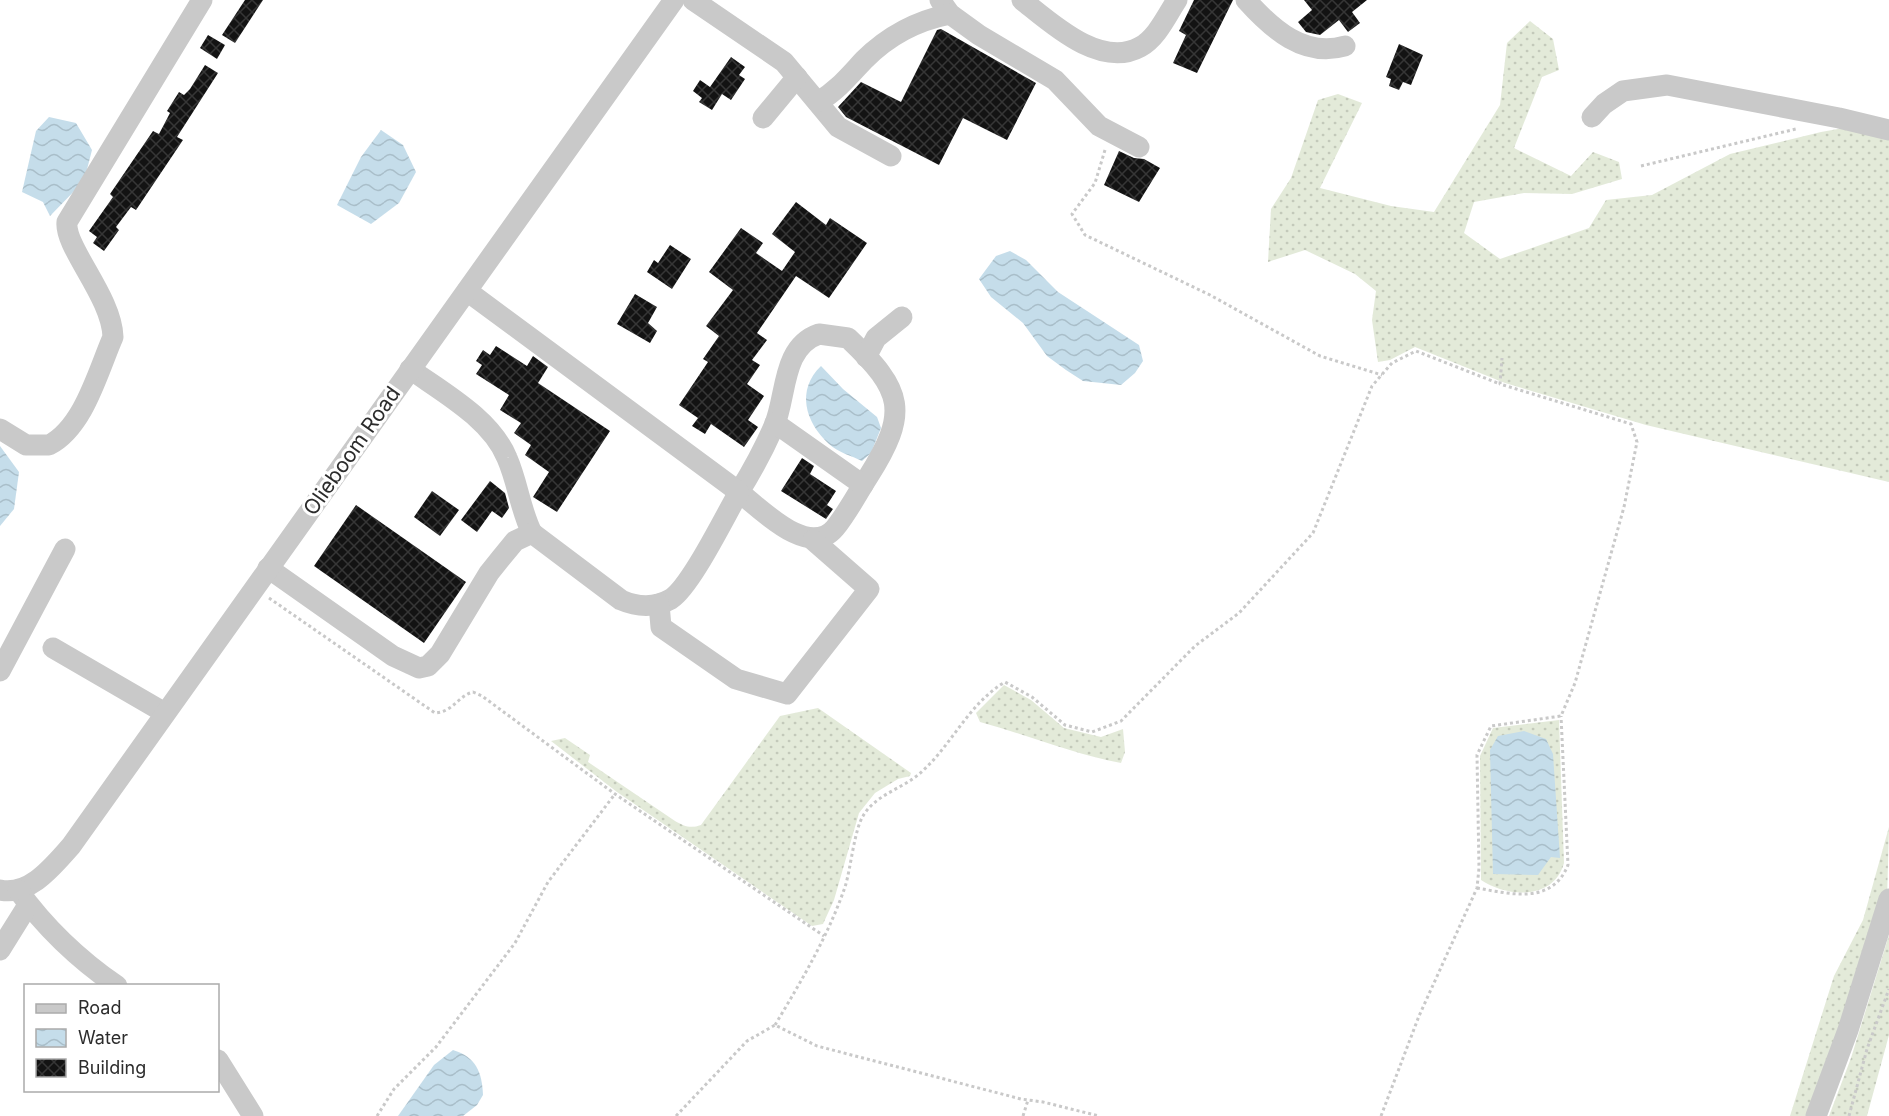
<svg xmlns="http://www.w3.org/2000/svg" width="1889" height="1116" viewBox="0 0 1889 1116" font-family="Inter,sans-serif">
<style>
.grass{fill:url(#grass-dots)}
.water{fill:url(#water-waves)}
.building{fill:url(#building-cross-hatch)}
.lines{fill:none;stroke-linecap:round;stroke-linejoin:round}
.path{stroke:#c9c9c9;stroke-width:3;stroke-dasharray:3 3;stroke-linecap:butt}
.minor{stroke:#c9c9c9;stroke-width:21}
.labels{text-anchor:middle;stroke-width:6;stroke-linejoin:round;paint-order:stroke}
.street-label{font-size:21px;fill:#2c2c2c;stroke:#fff}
</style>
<defs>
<pattern id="grass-dots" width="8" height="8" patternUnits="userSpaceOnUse" patternTransform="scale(1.5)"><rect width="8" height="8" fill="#e3ead9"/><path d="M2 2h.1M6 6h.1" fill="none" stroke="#c3c9ba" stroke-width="1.8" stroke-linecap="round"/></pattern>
<pattern id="water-waves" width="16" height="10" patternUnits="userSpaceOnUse" patternTransform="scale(1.5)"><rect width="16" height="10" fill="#c5ddea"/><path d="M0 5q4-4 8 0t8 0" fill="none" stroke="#a9bec9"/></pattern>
<pattern id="building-cross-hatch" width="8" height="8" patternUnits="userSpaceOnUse" patternTransform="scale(1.5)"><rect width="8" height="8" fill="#131313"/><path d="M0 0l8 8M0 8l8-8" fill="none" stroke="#363636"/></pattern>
</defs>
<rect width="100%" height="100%" fill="#fff"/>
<g class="grass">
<polygon points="1530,21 1553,39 1559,70 1542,77 1514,148 1571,176 1593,152 1619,162 1622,179 1572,194 1524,193 1474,202 1464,233 1500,259 1589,228 1606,200 1652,195 1730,154 1821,132 1855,126 1889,136 1889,482 1646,425 1505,383 1415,347 1390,360 1378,362 1372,320 1376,291 1355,274 1305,250 1268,262 1271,209 1291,178 1318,100 1338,94 1362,103 1320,188 1391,206 1434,212 1500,105 1507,43"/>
<path d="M1004 685 1031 700 1064 728 1101 737 1123 729 1125 752 1121 763C1073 754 1028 735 980 722L976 713Z"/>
<path d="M818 708 911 773 910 776 898 779 875 793 859 813 834 900 823 924 812 926 617 792 551 741 565 738 590 755 588 762 675 821C684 826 690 829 701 825L780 716Z"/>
<path d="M1559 720 1564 863C1554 900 1508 898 1481 880L1480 756 1493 728Z"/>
<polygon points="1889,827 1887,901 1809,1116 1790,1116 1834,976 1863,920"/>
<polygon points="1889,935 1889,1035 1867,1116 1829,1116 1851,1058"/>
</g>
<g class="water">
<polygon points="49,117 76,123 92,150 84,181 50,216 43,202 22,192 36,131"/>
<polygon points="381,130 403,145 416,172 399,203 371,224 337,205 361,157"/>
<polygon points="1010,251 1026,260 1058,292 1139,345 1143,361 1135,373 1121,385 1083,381 1066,370 1047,356 1023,323 991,297 979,279 996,256"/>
<path d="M821 366 843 389 877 417 881 428 871 453 862 461C852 456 837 452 829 444 805 422 796 390 821 366Z"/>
<polygon points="0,446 19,472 14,509 0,526"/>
<polygon points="1524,731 1546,739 1553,754 1560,858 1551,857 1538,875 1493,874 1490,750 1498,736"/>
<path d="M453 1050C476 1057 482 1072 483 1095L477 1105 463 1116H398L434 1065Z"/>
</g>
<g class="building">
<polygon points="245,0 263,0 235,43 222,35"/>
<polygon points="1194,0 1233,0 1197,73 1173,63 1186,35 1179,31"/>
<polygon points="1304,0 1367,0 1352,12 1360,23 1348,32 1339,20 1320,35 1306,32 1298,22 1312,10"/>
<polygon points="941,29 1036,83 1007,140 963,118 939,165 846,117 838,107 861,82 901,102 937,30"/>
<polygon points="208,35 225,45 217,59 200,48"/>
<polygon points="1399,44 1423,55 1411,85 1403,82 1399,90 1389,86 1391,79 1386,77"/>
<polygon points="731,57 745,67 739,75 745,79 731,100 722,94 712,110 699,102 702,98 693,91 700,80 710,87"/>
<polygon points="205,65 218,73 177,137 183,140 136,210 131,207 116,227 119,230 104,251 93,243 97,237 89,231 113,197 110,194 153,131 159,134 170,113 167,111 179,92 184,95 190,89"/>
<polygon points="1119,151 1134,158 1144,159 1160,168 1139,202 1104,185"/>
<polygon points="796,202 826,225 830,218 867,243 829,298 796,276 757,333 767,340 752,360 760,365 747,384 764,396 748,420 758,427 744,447 711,424 705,434 692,426 698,418 679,405 708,362 703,359 719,336 706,326 733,290 709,272 741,228 763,243 756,253 782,271 795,252 772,234"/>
<polygon points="670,245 691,259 672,289 647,272 654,260 658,263"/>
<polygon points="635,294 657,307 648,323 657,331 650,343 617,324"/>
<polygon points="496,346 527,366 533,356 548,367 538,383 610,431 557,512 533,497 549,472 525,455 531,445 514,433 521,423 500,410 509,395 476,374 482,365 476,361 483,350 490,355"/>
<polygon points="802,458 814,466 810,474 836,491 827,505 833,509 826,519 781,491"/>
<polygon points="490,481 505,493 509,508 502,518 492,511 477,532 461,520"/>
<polygon points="432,491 459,510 440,536 414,517"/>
<polygon points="356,505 466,582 424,643 314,566"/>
</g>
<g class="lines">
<g class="path">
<polyline points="1105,150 1095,183 1072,214 1085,235 1210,295 1320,356 1382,375"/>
<polyline points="1641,166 1796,129"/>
<path d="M269 598 435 713C453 712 458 696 473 692L482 696 615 794 824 936"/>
<path d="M1477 888C1511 894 1552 905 1568 865L1561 716"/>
<path d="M775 1025C802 980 828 936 845 887 851 868 854 831 863 816 874 797 897 790 914 778 949 752 966 705 1005 682L1032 697 1065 725 1092 732 1121 721 1195 646 1239 613 1313 533 1372 386 1392 363 1416 351 1500 384"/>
<polyline points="377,1116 394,1089 436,1047 515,943 548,882 615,794"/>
<polyline points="676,1116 747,1041 775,1025 817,1046 1021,1099 1043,1102 1099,1116"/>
<polyline points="1023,1116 1028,1100"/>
<polyline points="1381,1116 1419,1016 1477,888 1479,868 1477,755 1491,726 1561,716 1575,683 1624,507 1637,442 1631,424 1500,384 1502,358"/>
<polyline points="1849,1116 1867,1049 1889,989"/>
</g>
<g class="minor">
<polyline points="693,0 784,62 838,127 891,156"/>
<polyline points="940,0 950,14 979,35 1055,80 1099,126 1139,147"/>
<path d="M1022 0C1051 23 1100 69 1140 47 1157 38 1167 15 1177 0"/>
<path d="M1246 0C1272 29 1304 58 1345 46"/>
<path d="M818 102C837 91 849 76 864 60 889 35 916 21 950 14"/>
<polyline points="1592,117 1604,104 1623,91 1667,85 1839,118 1889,130"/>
<polyline points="763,118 797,77"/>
<path d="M819 334 848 338C904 391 909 412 868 477 857 494 848 512 835 528 809 559 762 510 739 492 752 471 764 449 774 426 787 397 781 347 819 334Z"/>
<polyline points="866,357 876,338 902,317"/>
<path d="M410 369C444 393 491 419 507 458 518 483 520 509 532 533"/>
<polyline points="775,423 863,485"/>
<path d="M0 429 26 445H49C84 427 98 371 113 337 112 297 64 247 67 222L202 0"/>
<path d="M268 568 393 656 419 668 428 666 440 654 489 573 501 558 515 541 532 533 621 600C637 607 655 608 671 599 691 586 725 516 739 492L467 291"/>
<polyline points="659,604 661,627 736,679 787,694 869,589 813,540"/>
<polyline points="53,648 165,713"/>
<polyline points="0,671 65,549"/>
<path d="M0 890C30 896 53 866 71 846L674 0"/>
<path d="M18 890C46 929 78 959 117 986"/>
<polyline points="0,950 28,905"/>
<polyline points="218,1060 253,1116"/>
<polyline points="1816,1116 1848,1030 1889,899"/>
</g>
</g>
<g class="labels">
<g class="street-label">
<text transform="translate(352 451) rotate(-55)" y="7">Olieboom Road</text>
</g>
</g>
<rect x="24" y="984" width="195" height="108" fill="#ffffff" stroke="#ababab" stroke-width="1.5"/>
<rect x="36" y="1004" width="30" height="9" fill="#c9c9c9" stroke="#ababab" stroke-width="1.5"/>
<text x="78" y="1014" font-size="18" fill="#2c2c2c">Road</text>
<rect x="36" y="1029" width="30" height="18" fill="url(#water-waves)" stroke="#ababab" stroke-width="1.5"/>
<text x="78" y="1044" font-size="18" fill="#2c2c2c">Water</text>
<rect x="36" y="1059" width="30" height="18" fill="url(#building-cross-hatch)" stroke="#ababab" stroke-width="1.5"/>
<text x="78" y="1074" font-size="18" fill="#2c2c2c">Building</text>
</svg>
